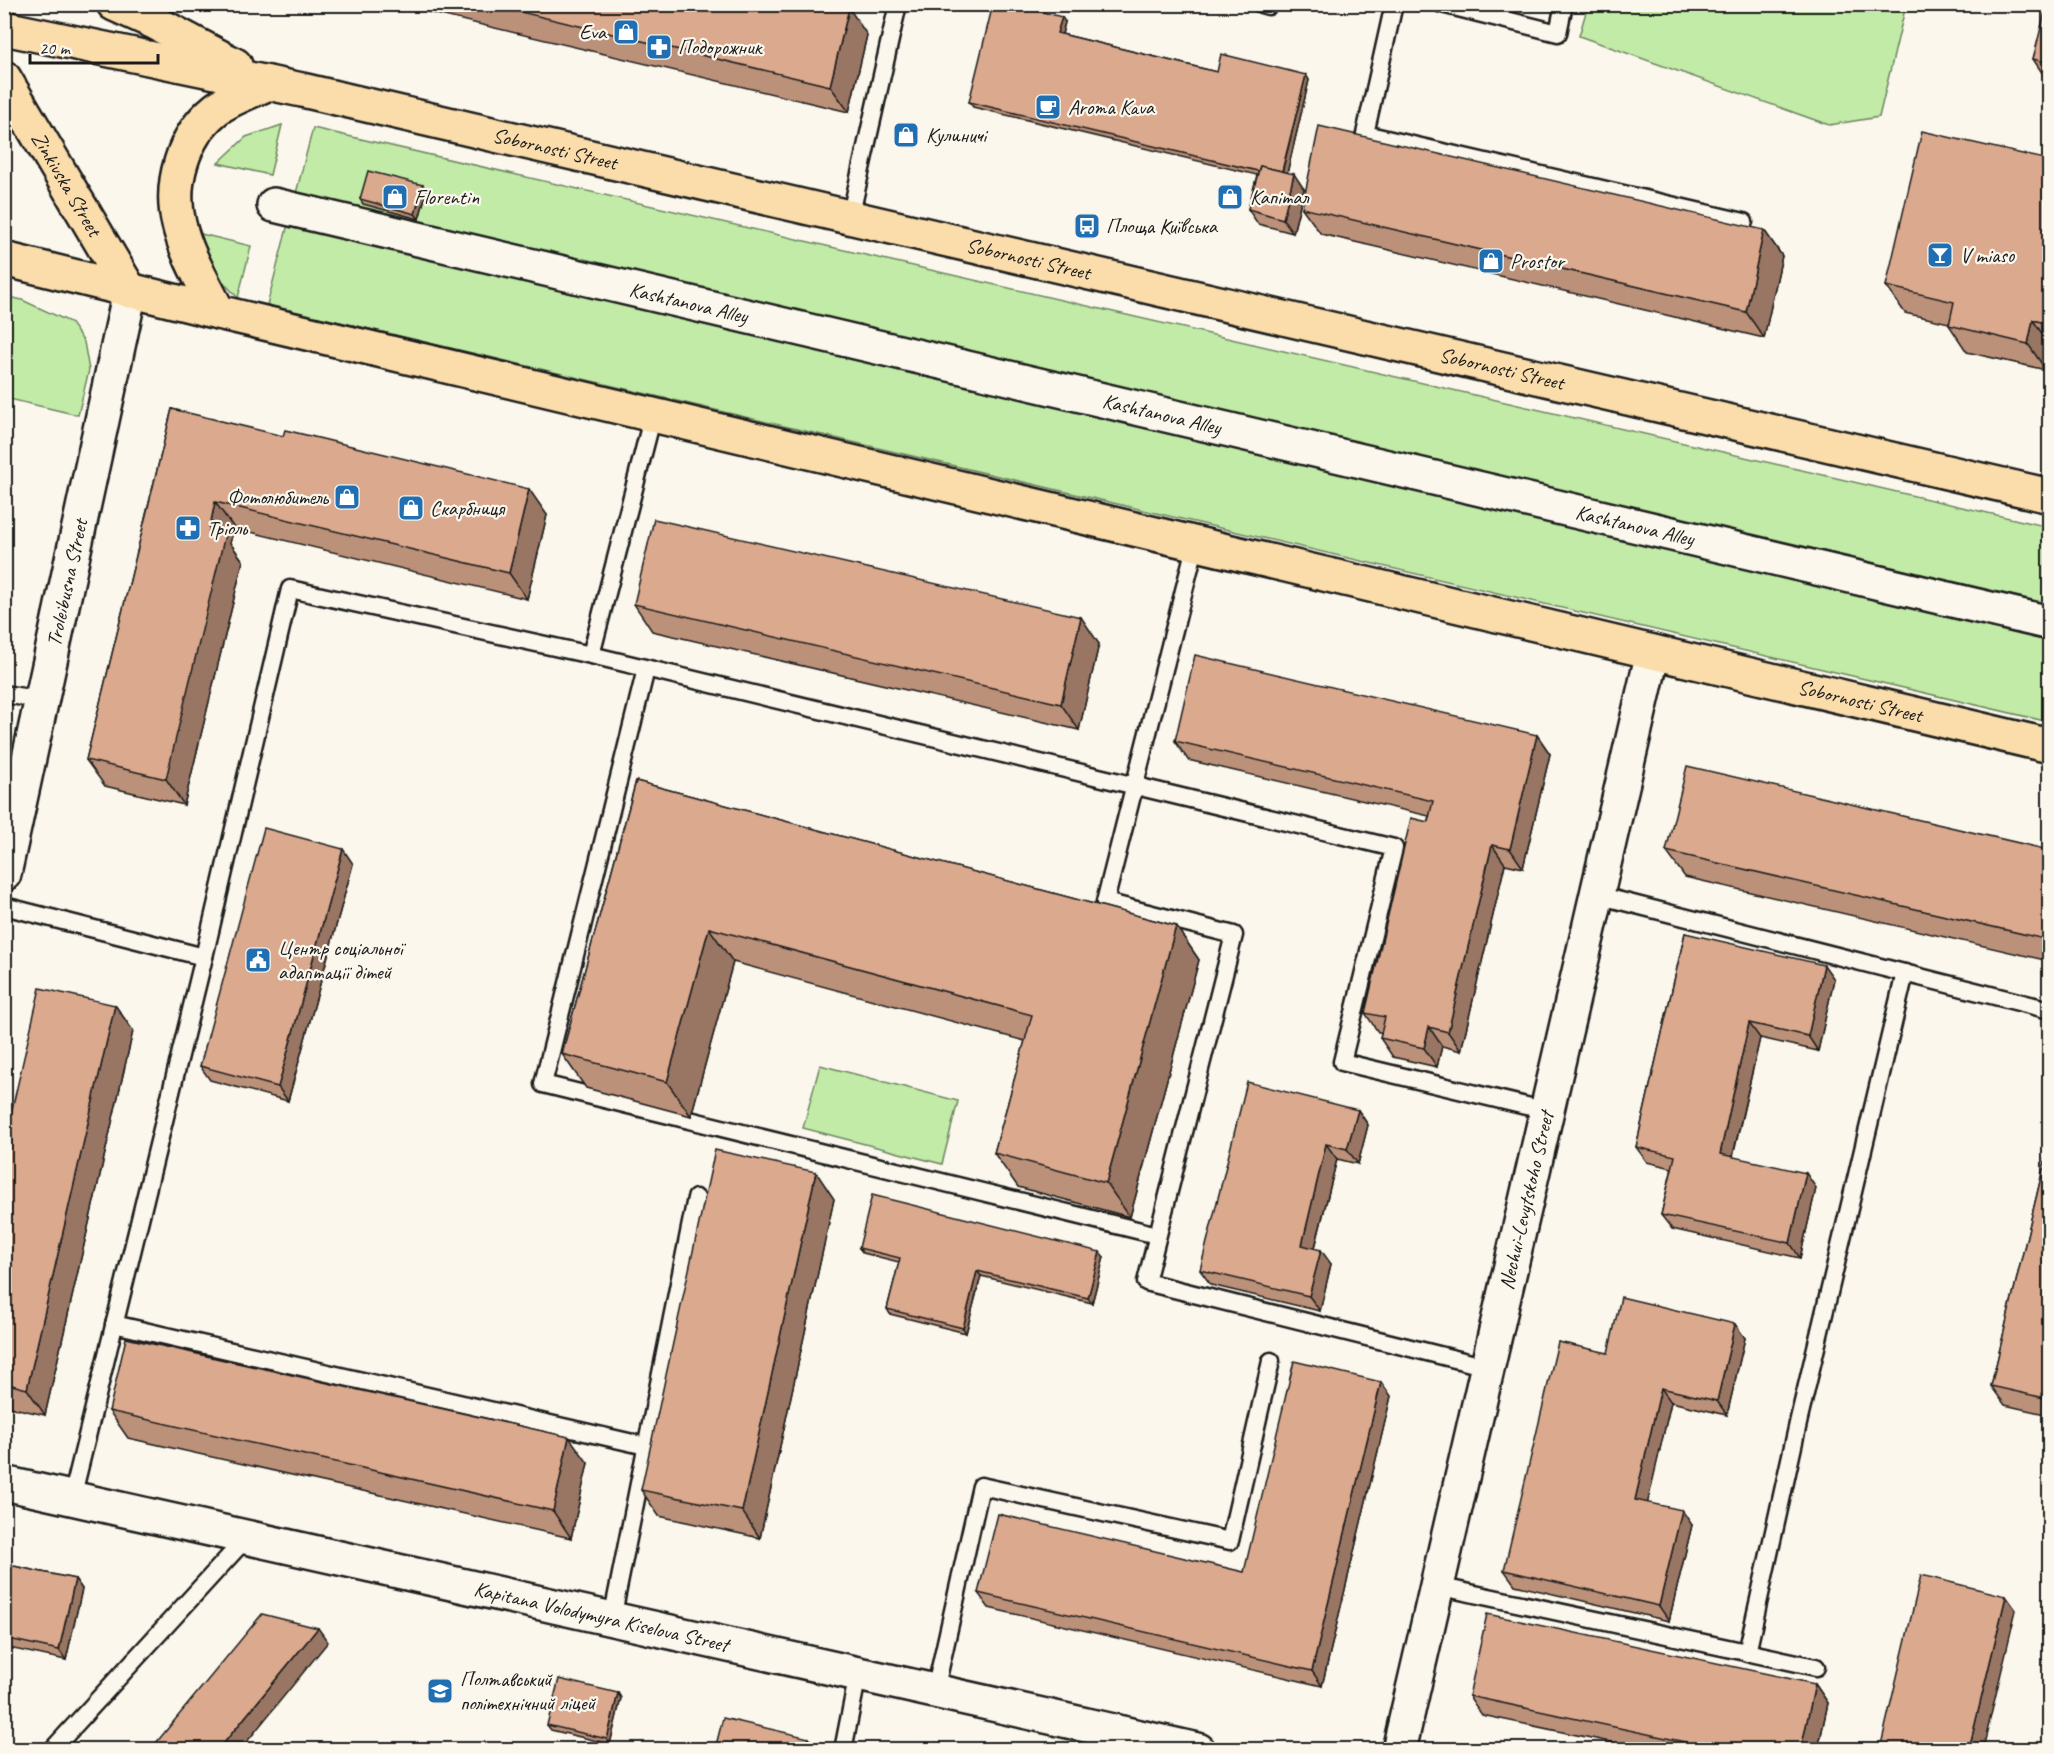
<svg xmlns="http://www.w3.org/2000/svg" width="2054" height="1754" viewBox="0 0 2054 1754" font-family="Caveat,sans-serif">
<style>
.green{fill:#c1eba7;stroke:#6e8462;stroke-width:1.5}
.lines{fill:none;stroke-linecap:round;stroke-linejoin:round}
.lane-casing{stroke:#1c1c1c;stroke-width:21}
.street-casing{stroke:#1c1c1c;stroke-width:38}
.secondary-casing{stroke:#1c1c1c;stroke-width:38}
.primary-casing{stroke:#1c1c1c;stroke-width:38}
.lane{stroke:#fbf7ec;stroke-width:16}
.street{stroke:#fbf7ec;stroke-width:33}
.secondary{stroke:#fbf7ec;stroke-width:33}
.primary{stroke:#faddab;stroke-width:33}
.wall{fill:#bc917a;stroke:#1c1c1c;stroke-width:1.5}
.shaded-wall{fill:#997663;stroke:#1c1c1c;stroke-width:1.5}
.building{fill:#dba98e;stroke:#1c1c1c;stroke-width:1.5}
.labels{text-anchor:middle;stroke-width:4.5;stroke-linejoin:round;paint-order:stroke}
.poi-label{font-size:21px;fill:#1c1c1c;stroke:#fbf7ec;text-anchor:start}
.street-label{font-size:21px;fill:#1c1c1c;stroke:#fbf7ec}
</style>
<rect width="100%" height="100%" fill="#fbf7ec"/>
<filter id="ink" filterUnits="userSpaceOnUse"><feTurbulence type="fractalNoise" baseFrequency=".0167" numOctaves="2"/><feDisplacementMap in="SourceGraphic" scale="12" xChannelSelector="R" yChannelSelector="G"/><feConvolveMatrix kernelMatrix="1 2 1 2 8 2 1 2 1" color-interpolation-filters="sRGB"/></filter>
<g filter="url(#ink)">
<g class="green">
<polygon points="1588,5 1588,4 1906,5 1879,117 1829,125 1579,36"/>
<polygon points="282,125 270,175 218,163 246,137"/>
<polygon points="313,128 2049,527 2049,722 267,305"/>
<polygon points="201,234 251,246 238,298 213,271"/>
<polygon points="5,296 22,300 70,322 84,342 89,370 78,415 5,398"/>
<polygon points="820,1065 958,1101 942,1164 803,1128"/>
</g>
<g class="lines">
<g class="lane-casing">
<g id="lane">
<polyline points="1261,4 1268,6"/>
<polyline points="1394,4 1365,134 1744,222"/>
<polyline points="1442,4 1558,33 1564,4"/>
<polyline points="850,218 898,4"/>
<polyline points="1196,543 1105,902 1234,935 1146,1282 1487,1367"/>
<polyline points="591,655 653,415"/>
<polyline points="646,669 543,1084 1157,1235"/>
<polyline points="4,694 42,700"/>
<polyline points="1597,895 2050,1010"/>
<polyline points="4,906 204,957"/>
<polyline points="114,1324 646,1446"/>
<polyline points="72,1498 204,957 290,589 591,655 1394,848 1342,1062 1547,1111"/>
<polyline points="1437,1586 1816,1667"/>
<polyline points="612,1619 696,1198"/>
<polyline points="1747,1653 1799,1419 1905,973"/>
<polyline points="935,1691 981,1486 1230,1541 1271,1361"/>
<polyline points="52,1750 247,1537"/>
<polyline points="843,1750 858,1674"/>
</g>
</g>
<g class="street-casing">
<g id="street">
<path id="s1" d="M274 205 2050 623"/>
<path id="s2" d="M4 1483 1198 1750"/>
<path id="s3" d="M1399 1750 1653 652"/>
</g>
</g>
<g class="secondary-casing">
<g id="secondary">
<path id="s4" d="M4 874 130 291"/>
</g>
</g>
<g class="primary-casing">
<g id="primary">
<polyline points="114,4 154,22 235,65"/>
<path id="s5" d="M4 28 302 90 2050 496"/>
<path id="s6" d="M4 78 130 291"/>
<path id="s7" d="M4 259 218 312 2050 746"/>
<path d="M218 312C204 284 186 254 179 224 169 184 183 136 215 110 228 99 253 91 268 83"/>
</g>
</g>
<use href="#lane" class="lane"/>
<use href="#street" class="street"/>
<use href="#secondary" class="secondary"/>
<use href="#primary" class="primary"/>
</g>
<g class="wall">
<polygon points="394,4 832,4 867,35 849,112"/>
<polygon points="2049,4 2049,76 2043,74 2033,59"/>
<polygon points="1065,22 1062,34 1217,72 1306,75 1309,80 1287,173 1304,189 1293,233 1258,224 1248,209 1257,175 973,107 969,102"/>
<polygon points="2049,160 2049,355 2046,370 1967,352 1949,325 1949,323 1905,313 1886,286"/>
<polygon points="427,190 419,219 363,204 360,199"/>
<polygon points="1302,208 1764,230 1782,256 1764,338 1321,234"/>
<polygon points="172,409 547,515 527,599 234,528 230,543 243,561 184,805 105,786 86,760"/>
<polygon points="634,604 1099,644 1079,730 652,631"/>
<polygon points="1537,735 1550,754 1523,868 1505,864 1461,1051 1442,1046 1437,1067 1393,1057 1380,1038 1381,1032 1378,1032 1365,1013 1429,816 1188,760 1175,741"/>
<polygon points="636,781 1176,926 1199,960 1130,1217 1018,1187 994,1153 1025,1041 733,962 691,1116 586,1088 562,1054"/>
<polygon points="2049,850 2049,961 1685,877 1666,851"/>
<polygon points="353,864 288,1101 210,1080 200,1066"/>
<polygon points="1685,933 1834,979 1818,1051 1760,1038 1733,1157 1816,1188 1800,1258 1672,1229 1661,1215 1672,1168 1647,1162 1636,1147"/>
<polygon points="115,1005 133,1031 45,1415 4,1406 4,1144"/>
<polygon points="1358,1110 1368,1125 1358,1164 1337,1159 1315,1248 1331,1264 1320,1311 1211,1285 1200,1270"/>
<polygon points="2049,1144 2049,1415 2005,1405 1991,1386"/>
<polygon points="834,1199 760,1538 659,1516 641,1490"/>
<polygon points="859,1248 1104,1257 1092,1303 981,1276 966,1333 890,1314 887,1309 899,1262 863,1253"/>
<polygon points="1745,1338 1727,1415 1671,1402 1647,1503 1692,1525 1669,1621 1515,1585 1504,1570 1608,1353"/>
<polygon points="1391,1396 1322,1686 989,1608 978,1593 1244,1572"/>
<polygon points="109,1411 588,1463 571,1538 128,1438"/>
<polygon points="4,1564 75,1579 82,1589 66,1660 4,1647"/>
<polygon points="1815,1684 1828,1703 1818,1749 1643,1749 1482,1715 1469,1696"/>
<polygon points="618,1693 621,1698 610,1744 551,1730 547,1725"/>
</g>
<g class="shaded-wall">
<polygon points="849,8 867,35 849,112 830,86"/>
<polygon points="1062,17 1065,22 1061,38 1057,33"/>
<polygon points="1306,75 1309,80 1285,182 1281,177"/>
<polygon points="1294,174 1304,189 1293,233 1283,219"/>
<polygon points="423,185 427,190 419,219 415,214"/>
<polygon points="1764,230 1782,256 1764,338 1746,312"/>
<polygon points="2033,320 2049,344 2049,355 2046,370 2028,344"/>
<polygon points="529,489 547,515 527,599 509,573"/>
<polygon points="215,502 234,528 230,543 243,561 184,805 166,779 209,531"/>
<polygon points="1081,617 1099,644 1079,730 1061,704"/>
<polygon points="1537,735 1550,754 1523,868 1510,849"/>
<polygon points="1492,845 1505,864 1461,1051 1448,1032"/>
<polygon points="343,849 353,864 288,1101 278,1087"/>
<polygon points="1176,926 1199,960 1130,1217 1106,1183"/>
<polygon points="709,928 733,962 691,1116 667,1082"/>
<polygon points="1824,965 1834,979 1818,1051 1808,1036"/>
<polygon points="115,1005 133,1031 45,1415 27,1389"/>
<polygon points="1749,1023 1760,1038 1730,1168 1720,1154"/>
<polygon points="1429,1027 1442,1046 1437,1067 1424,1048"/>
<polygon points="1358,1110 1368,1125 1358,1164 1347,1149"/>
<polygon points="1326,1144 1337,1159 1312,1259 1302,1245"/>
<polygon points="816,1172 834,1199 760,1538 742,1511"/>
<polygon points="1806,1173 1816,1188 1800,1258 1790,1243"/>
<polygon points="1321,1250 1331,1264 1320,1311 1309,1296"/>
<polygon points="1100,1252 1104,1257 1092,1303 1088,1298"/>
<polygon points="977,1271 981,1276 966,1333 963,1328"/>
<polygon points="1735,1324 1745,1338 1727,1415 1717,1401"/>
<polygon points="1381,1382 1391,1396 1322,1686 1312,1671"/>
<polygon points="1661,1388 1671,1402 1645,1514 1635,1500"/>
<polygon points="569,1437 588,1463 571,1538 553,1511"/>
<polygon points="1682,1510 1692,1525 1669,1621 1659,1606"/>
<polygon points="75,1579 82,1589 66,1660 59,1650"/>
<polygon points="2006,1596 2016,1610 1983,1749 1969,1749"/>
<polygon points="318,1628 328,1642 241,1749 219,1749"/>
<polygon points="1815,1684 1828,1703 1818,1749 1801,1749"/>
<polygon points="618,1693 621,1698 610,1744 607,1739"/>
<polygon points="809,1738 813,1743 811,1749 807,1749"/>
</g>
<g class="building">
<polygon points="487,4 832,4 849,8 830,86"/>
<polygon points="993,4 1010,4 1062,17 1057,33 1217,72 1221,54 1306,75 1282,171 1260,166 1258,171 969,102"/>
<polygon points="2047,4 2049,4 2049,63 2033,59"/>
<polygon points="1319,126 1764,230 1746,312 1302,208"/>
<polygon points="1922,131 2049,160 2049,324 2033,320 2028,344 1949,325 1954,302 1886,286"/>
<polygon points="1260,166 1294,174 1283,219 1248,209"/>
<polygon points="368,171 423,185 415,214 360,199"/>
<polygon points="172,409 283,436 285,430 529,489 509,573 215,502 209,531 225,535 166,779 86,760"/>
<polygon points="654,519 1081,617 1061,704 634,604"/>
<polygon points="1195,655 1537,735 1510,849 1492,845 1448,1032 1429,1027 1424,1048 1380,1038 1385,1017 1365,1013 1411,818 1428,822 1433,801 1175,741"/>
<polygon points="1687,766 2049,850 2049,940 1666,851"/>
<polygon points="636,781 1176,926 1106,1183 994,1153 1032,1015 709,928 667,1082 562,1054"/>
<polygon points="264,828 343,849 278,1087 200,1066"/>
<polygon points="1685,933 1824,965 1808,1036 1749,1023 1720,1154 1806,1173 1790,1243 1661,1215 1675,1156 1636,1147"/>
<polygon points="40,988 115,1005 27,1389 4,1383 4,1144"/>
<polygon points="1247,1082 1358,1110 1347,1149 1326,1144 1302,1245 1321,1250 1309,1296 1200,1270"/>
<polygon points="2049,1144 2049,1399 1991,1386"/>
<polygon points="715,1150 816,1172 742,1511 641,1490"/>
<polygon points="872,1195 1100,1252 1088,1298 977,1271 963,1328 887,1309 900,1258 859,1248"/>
<polygon points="1621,1297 1735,1324 1717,1401 1661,1388 1635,1500 1682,1510 1659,1606 1504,1570 1558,1342 1608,1353"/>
<polygon points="126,1338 569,1437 553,1511 109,1411"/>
<polygon points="1294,1361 1381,1382 1312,1671 978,1593 998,1514 1244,1572"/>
<polygon points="4,1564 75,1579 59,1650 4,1638"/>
<polygon points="1921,1575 2006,1596 1969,1749 1880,1749"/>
<polygon points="262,1614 318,1628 219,1749 151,1749"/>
<polygon points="1487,1614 1815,1684 1801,1749 1718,1749 1469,1696"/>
<polygon points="559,1679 618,1693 607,1739 547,1725"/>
<polygon points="723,1718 809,1738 807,1749 715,1749"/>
</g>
</g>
<defs>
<g id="shop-square" transform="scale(1.35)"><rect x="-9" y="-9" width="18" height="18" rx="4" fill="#1f6fb2" stroke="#fbf7ec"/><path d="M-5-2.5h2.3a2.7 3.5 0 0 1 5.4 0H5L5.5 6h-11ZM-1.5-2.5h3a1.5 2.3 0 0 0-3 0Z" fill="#fff"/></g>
<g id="pharmacy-square" transform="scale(1.35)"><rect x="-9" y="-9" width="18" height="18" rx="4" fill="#1f6fb2" stroke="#fbf7ec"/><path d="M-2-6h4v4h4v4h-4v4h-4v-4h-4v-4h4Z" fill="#fff"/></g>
<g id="cafe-square" transform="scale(1.35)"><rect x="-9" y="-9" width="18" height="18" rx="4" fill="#1f6fb2" stroke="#fbf7ec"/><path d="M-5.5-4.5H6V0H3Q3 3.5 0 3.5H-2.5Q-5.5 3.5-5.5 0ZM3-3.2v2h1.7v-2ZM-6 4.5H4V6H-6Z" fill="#fff"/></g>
<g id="bus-square" transform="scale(1.35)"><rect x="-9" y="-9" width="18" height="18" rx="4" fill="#1f6fb2" stroke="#fbf7ec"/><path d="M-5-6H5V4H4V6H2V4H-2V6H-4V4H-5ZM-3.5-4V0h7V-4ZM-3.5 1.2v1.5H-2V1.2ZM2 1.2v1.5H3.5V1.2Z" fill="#fff"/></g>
<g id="bar-square" transform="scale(1.35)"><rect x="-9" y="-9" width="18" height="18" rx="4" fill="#1f6fb2" stroke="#fbf7ec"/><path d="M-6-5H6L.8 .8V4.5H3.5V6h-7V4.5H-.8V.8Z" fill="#fff"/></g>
<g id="civic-square" transform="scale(1.35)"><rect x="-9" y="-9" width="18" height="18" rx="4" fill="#1f6fb2" stroke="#fbf7ec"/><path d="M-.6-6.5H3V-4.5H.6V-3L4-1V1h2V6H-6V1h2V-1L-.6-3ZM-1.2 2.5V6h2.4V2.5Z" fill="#fff"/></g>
<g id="university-square" transform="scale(1.35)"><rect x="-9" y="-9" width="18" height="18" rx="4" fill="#1f6fb2" stroke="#fbf7ec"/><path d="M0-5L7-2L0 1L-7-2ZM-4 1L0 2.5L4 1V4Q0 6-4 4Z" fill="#fff"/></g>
</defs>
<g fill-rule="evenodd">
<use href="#shop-square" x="626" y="32"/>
<use href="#pharmacy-square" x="659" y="47"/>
<use href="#cafe-square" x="1048" y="107"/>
<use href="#shop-square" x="906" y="135"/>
<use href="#shop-square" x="395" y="197"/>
<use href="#shop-square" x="1230" y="197"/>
<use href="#bus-square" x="1087" y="226"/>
<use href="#bar-square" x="1940" y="255"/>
<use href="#shop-square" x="1491" y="261"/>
<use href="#shop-square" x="347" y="497"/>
<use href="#shop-square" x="411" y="508"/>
<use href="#pharmacy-square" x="188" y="528"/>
<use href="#civic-square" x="258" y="960"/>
<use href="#university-square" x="440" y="1691"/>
</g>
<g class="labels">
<g class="poi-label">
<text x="606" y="39" text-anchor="end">Eva</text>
<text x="678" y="54">Подорожник</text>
<text x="1068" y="114">Aroma Kava</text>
<text x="926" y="142">Кулиничі</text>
<text x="414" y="204">Florentin</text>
<text x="1250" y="204">Капітал</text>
<text x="1106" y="233">Площа Київська</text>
<text x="1960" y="262">V miaso</text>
<text x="1510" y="268">Prostor</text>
<text x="328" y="504" text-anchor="end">Фотолюбитель</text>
<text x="430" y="515">Скарбниця</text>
<text x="207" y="535">Тріоль</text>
<text x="278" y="955">Центр соціальної<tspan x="278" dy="24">адаптації дітей</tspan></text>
<text x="460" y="1686">Полтавський<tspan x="460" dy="24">політехнічний ліцей</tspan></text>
</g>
<g class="street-label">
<text dy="7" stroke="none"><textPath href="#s5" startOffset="564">Sobornosti Street</textPath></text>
<text dy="7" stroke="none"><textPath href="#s6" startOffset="123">Zinkivska Street</textPath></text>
<text dy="7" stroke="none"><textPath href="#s5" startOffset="1050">Sobornosti Street</textPath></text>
<text dy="7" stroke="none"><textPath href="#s1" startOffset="426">Kashtanova Alley</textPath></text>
<text dy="7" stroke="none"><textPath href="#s5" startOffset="1536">Sobornosti Street</textPath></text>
<text dy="7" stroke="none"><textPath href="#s1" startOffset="912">Kashtanova Alley</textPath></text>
<text dy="7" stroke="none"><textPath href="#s1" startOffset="1398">Kashtanova Alley</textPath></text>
<text dy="7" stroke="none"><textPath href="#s4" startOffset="298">Troleibusna Street</textPath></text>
<text dy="7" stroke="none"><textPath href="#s7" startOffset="1908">Sobornosti Street</textPath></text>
<text dy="7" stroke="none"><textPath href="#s3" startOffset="564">Nechui-Levytskoho Street</textPath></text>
<text dy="7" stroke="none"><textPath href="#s2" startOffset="612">Kapitana Volodymyra Kiselova Street</textPath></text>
</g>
</g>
<rect width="2054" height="1754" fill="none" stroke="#fbf7ec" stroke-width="24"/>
<rect x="12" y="12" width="2030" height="1730" fill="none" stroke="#1c1c1c" stroke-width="2" filter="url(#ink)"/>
<path d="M30 54v9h128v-9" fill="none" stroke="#1c1c1c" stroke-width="3"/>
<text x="39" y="54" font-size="18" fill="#1c1c1c" stroke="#fbf7ec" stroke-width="4.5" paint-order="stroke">20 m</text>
</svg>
